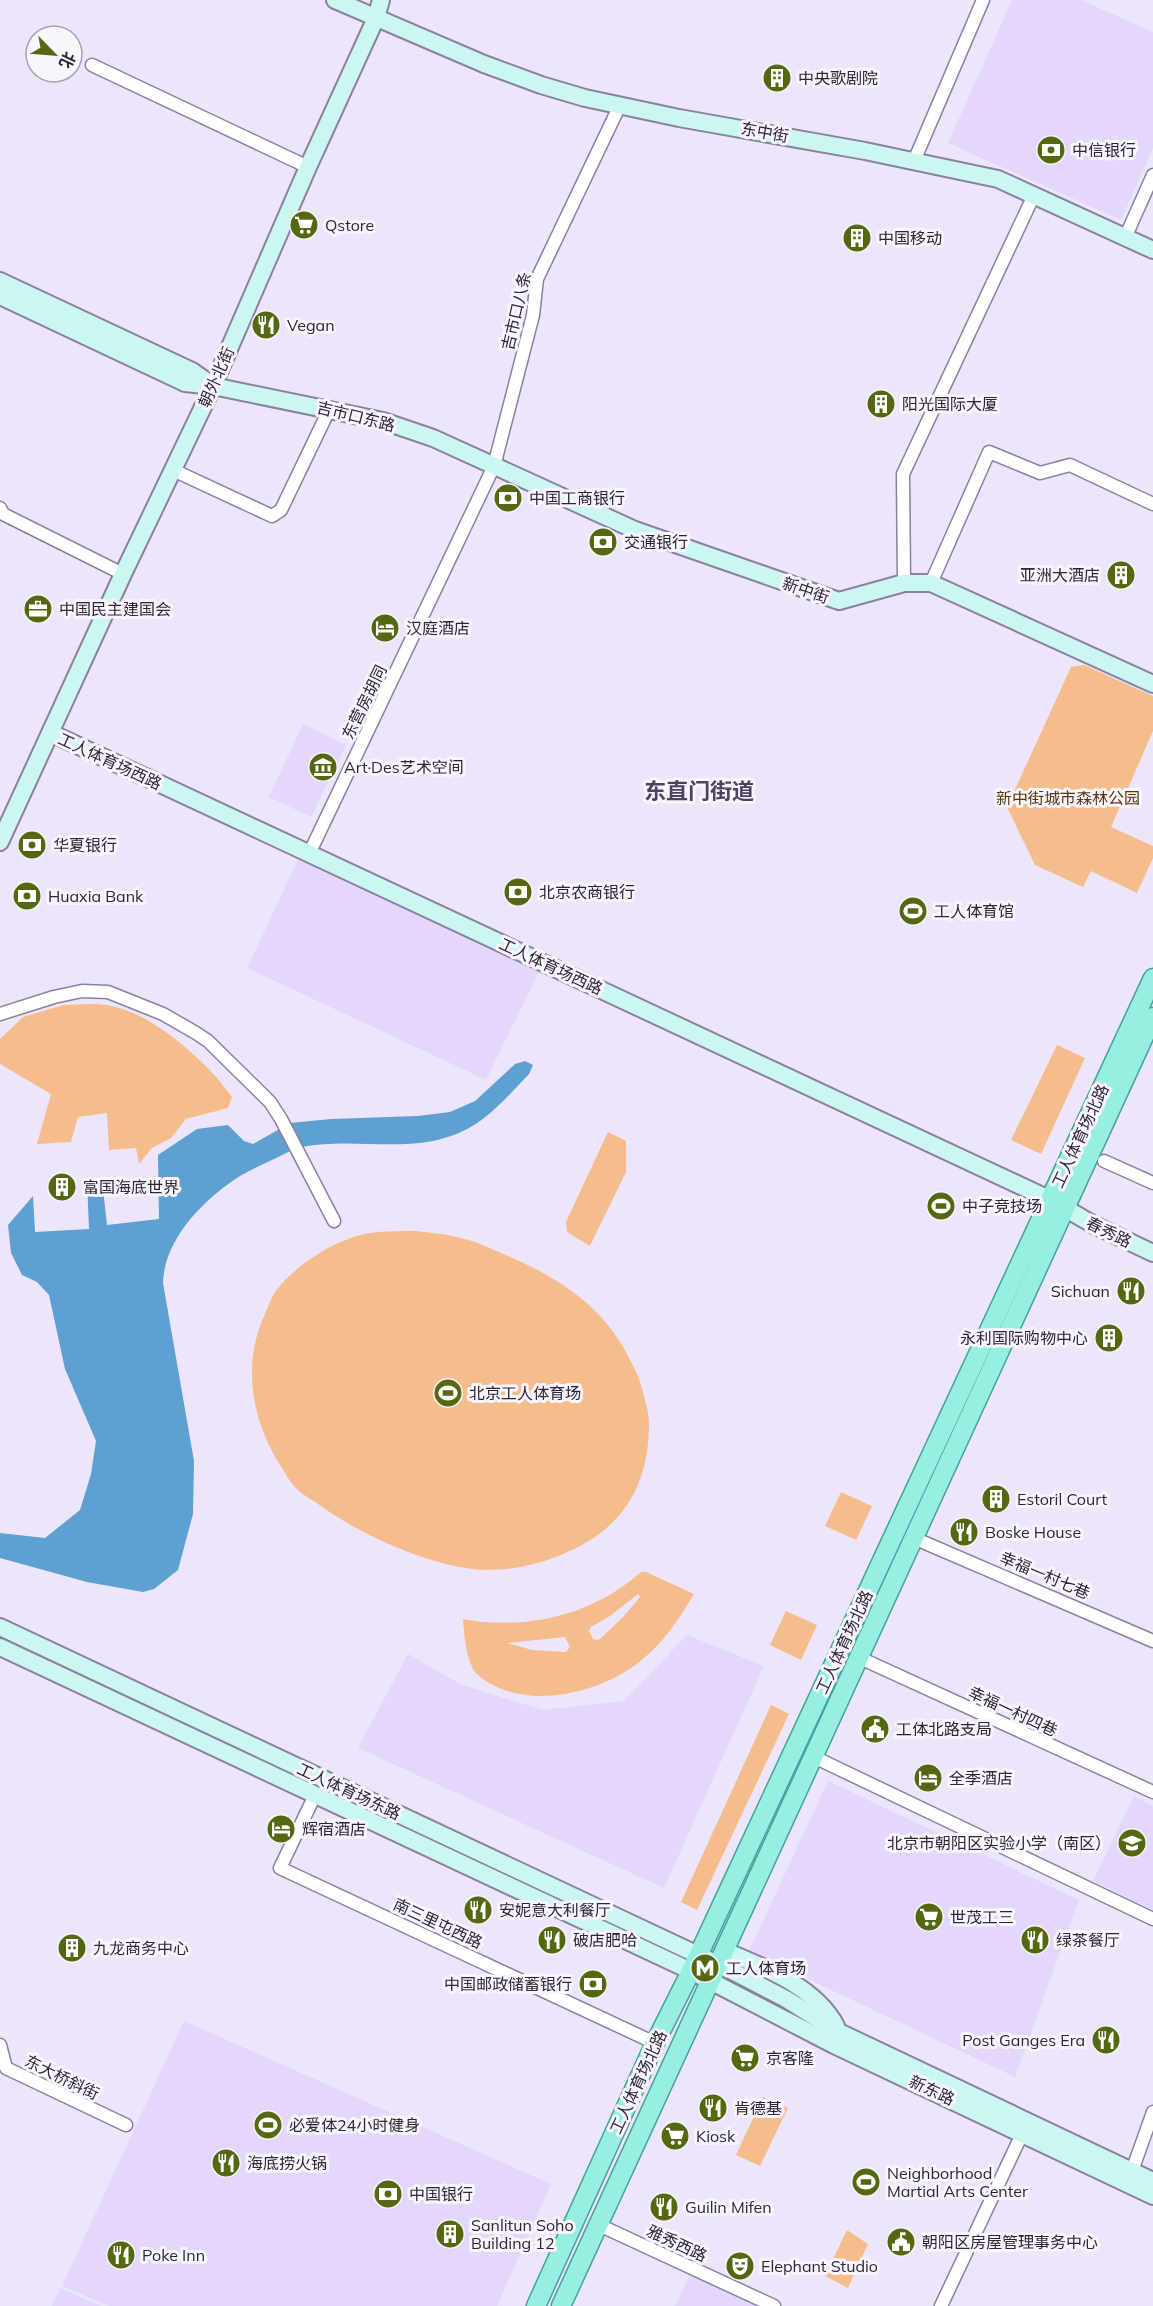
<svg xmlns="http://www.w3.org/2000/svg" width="1153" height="2306" viewBox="0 0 1153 2306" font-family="Mulish,'Noto Sans SC',sans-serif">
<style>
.built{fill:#e4d7fb}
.green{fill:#f5bd8c;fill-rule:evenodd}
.water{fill:#5da0d1}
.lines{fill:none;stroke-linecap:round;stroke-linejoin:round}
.street-casing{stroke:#8c80a2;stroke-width:15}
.secondary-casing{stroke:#8c80a2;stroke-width:20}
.primary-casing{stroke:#45a299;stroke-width:21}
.street{stroke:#fff;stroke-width:12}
.secondary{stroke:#cbf7f1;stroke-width:16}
.primary{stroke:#97efe2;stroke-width:18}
.labels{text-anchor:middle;stroke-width:6;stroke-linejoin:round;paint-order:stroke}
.poi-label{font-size:16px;fill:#2d2735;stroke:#f8f5fd;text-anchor:start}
.street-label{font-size:16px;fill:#2d2735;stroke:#f8f5fd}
.park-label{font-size:16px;fill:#5d350b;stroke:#f8f5fd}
.district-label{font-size:22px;font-weight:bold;fill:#4d4260;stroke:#f8f5fd}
</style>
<rect width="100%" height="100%" fill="#ede5fc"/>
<g class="built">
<polygon points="1012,0 1081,0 1153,32 1153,148 1121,220 948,143"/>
<polygon points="303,724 346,745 311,817 269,797"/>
<polygon points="299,858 539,972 486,1080 247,968"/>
<polygon points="687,1635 764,1666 664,1888 358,1748 408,1654 460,1684 543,1710 624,1701"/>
<polygon points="828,1781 1079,1900 1015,2077 749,1951"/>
<polygon points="1134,1796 1153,1806 1153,1910 1093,1881"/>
<polygon points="184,2021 551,2184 497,2306 109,2306 62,2286"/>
<polygon points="691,2272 766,2306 675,2306"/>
<polygon points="60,2288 101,2306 52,2306"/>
</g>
<g class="green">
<polygon points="1084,665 1153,696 1153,731 1111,827 1153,846 1153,858 1137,893 1091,871 1083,887 1035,865 1007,807 1071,667"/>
<path d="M63 1005C77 1005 92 1003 106 1005 149 1010 208 1062 232 1097L228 1108 186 1119 171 1138 152 1148 139 1164 136 1148 109 1150 107 1113 78 1117 71 1142 37 1144 51 1094 0 1064V1039L23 1017Z"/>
<polygon points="1057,1045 1085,1058 1041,1154 1011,1140"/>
<polygon points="608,1132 626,1141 626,1172 590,1246 567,1232 566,1222"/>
<path d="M417 1231C429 1233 441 1233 452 1236 469 1239 486 1246 501 1253 552 1274 599 1302 626 1352 632 1364 639 1375 642 1389 645 1400 649 1412 649 1423 649 1490 620 1532 558 1556 531 1567 501 1572 472 1569 420 1562 360 1534 318 1504 311 1499 301 1494 295 1487 290 1482 286 1474 282 1468 252 1422 241 1365 265 1314 269 1305 272 1295 278 1288 301 1261 340 1236 377 1232 390 1231 404 1231 417 1231Z"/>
<polygon points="841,1492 872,1506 856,1540 825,1526"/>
<path d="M641 1572H646L694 1594C679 1619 663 1644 639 1662 603 1691 538 1708 495 1686 487 1682 478 1677 473 1669 466 1655 464 1635 463 1619 526 1631 593 1615 641 1572ZM638 1594 640 1597 623 1617 600 1639 596 1640 593 1639 589 1631 591 1627 610 1616ZM565 1637 570 1647 566 1652 532 1650 507 1643Z"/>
<polygon points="786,1611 817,1625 801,1660 770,1645"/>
<polygon points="771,1705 789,1714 697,1910 681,1902"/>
<polygon points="763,2097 788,2108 760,2166 736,2155"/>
<polygon points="847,2230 868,2244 848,2288 825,2276"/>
</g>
<path class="water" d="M525 1061 533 1065 529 1074C506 1098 483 1126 451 1136 403 1153 351 1137 302 1147 292 1149 281 1156 272 1160 261 1165 250 1170 240 1176 204 1199 164 1239 163 1283L194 1461 193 1514 178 1570 154 1589 143 1592 87 1582 0 1558V1533L45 1538 80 1510 91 1474 96 1441 65 1369 49 1295 37 1282 22 1275 11 1253 8 1225 33 1196 35 1232 89 1229 87 1180H102L107 1225 159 1219 158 1155 197 1129 228 1125 244 1141 253 1144 290 1123 331 1119 418 1116 450 1112 475 1101 515 1064Z"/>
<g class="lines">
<g class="street-casing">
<g id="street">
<polyline points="92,65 308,167"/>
<polyline points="914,161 983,0"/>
<polyline points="1125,238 1153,175"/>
<polyline points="173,470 272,516 281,510 330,408"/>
<polyline points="0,508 3,514 123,574"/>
<polyline points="904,583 903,474 1034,195"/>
<polyline points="931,583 989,452 1040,473 1070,465 1153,504"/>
<polyline points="309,854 494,466 533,315 537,279 620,105"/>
<polyline points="0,1014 54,997 82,991 108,992 163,1014 196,1033 208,1041 270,1102 281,1119 334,1221"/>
<polyline points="1104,1161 1153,1183"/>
<polyline points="923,1542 1153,1641"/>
<polyline points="860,1658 1153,1792"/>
<polyline points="814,1757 1153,1919"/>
<polyline points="315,1795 280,1868 655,2043"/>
<polyline points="0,2045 6,2068 126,2125"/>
<polyline points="1132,2171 1153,2112"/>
<polyline points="599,2225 774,2306"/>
<polyline points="941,2306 1022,2134"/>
</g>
</g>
<g class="secondary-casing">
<g id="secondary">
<polyline points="335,0 484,64 541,85 585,98 679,118 865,151 998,179 1153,250"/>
<polyline points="0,281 192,371 212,385"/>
<polyline points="0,296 185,383 213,386 383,421 433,438 635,530 839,601 904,583 931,583 1153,684"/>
<polyline points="51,733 1051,1200 1094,1225 1153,1253"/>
<polyline points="0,842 123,574 213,386 308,167 376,18 381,0"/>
<polyline points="0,1627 730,1970 786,1999 839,2032 1153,2181"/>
<polyline points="0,1647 691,1971 834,2045 1153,2196"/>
<path d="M725 1951C764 1967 816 1987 836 2026"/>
</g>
</g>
<g class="primary-casing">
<g id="primary">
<polyline points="536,2306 655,2043 691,1971 1153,978"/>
<polyline points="561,2306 1153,1017"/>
</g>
</g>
<use href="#street" class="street"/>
<use href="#secondary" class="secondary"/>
<use href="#primary" class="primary"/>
</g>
<defs>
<g id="building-disc" transform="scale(1.5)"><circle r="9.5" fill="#546711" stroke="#f8f5fd"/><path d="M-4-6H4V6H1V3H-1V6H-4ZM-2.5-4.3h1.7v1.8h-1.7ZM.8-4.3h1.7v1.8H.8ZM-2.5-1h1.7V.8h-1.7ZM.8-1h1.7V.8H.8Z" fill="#fff"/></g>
<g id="bank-disc" transform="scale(1.5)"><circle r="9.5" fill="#546711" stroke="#f8f5fd"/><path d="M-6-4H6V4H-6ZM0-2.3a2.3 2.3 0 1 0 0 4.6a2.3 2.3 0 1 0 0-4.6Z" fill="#fff"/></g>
<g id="supermarket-disc" transform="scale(1.5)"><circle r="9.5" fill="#546711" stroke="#f8f5fd"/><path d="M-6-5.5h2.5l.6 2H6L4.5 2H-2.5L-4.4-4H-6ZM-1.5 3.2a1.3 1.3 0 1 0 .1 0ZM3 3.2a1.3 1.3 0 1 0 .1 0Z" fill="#fff"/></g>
<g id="restaurant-disc" transform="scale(1.5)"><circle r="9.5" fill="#546711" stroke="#f8f5fd"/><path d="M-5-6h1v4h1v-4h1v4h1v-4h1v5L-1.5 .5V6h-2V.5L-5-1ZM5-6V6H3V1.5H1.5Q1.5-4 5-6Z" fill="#fff"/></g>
<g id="office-disc" transform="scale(1.5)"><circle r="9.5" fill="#546711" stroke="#f8f5fd"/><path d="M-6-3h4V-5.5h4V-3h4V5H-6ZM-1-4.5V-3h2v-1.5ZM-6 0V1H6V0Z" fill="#fff"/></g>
<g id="hotel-disc" transform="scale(1.5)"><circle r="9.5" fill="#546711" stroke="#f8f5fd"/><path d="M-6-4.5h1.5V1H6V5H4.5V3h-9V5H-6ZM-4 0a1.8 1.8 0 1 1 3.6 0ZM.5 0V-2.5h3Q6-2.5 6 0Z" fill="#fff"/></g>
<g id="museum-disc" transform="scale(1.5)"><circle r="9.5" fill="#546711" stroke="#f8f5fd"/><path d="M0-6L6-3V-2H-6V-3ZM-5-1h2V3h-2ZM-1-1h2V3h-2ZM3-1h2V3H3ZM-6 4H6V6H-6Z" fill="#fff"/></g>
<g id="stadium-disc" transform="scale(1.5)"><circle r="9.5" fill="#546711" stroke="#f8f5fd"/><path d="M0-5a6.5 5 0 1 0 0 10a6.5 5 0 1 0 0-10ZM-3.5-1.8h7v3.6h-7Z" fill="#fff"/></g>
<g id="civic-disc" transform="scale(1.5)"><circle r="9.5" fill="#546711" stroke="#f8f5fd"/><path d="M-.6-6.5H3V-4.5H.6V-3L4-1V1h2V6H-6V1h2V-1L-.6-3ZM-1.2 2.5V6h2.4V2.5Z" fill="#fff"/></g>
<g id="school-disc" transform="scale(1.5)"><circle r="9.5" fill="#546711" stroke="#f8f5fd"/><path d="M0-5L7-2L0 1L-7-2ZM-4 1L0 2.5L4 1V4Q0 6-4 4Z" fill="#fff"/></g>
<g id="metro-disc" transform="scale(1.5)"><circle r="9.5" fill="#546711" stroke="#f8f5fd"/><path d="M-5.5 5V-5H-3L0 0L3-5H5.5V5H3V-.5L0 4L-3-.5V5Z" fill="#fff"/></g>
<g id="theatre-disc" transform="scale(1.5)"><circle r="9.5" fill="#546711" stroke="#f8f5fd"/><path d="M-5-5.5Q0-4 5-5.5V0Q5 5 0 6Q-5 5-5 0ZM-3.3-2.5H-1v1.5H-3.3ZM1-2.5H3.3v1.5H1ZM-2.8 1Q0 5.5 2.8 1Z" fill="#fff"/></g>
</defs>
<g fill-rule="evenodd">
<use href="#building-disc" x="777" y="78"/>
<use href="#bank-disc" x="1051" y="150"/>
<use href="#supermarket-disc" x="304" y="225"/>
<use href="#building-disc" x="857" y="238"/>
<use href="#restaurant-disc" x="266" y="325"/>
<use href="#building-disc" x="881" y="404"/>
<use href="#bank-disc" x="508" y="498"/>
<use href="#bank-disc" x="603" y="542"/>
<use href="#building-disc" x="1121" y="575"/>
<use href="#office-disc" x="38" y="609"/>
<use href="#hotel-disc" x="385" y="628"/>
<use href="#museum-disc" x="323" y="767"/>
<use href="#bank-disc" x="32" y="845"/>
<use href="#bank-disc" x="518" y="892"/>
<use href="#bank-disc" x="27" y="896"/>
<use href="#stadium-disc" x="913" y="911"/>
<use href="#building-disc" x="62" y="1187"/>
<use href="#stadium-disc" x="941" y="1206"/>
<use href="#restaurant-disc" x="1131" y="1291"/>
<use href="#building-disc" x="1109" y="1338"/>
<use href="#stadium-disc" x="448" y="1393"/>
<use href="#building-disc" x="996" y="1499"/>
<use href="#restaurant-disc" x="964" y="1532"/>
<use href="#civic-disc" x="875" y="1729"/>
<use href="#hotel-disc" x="928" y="1778"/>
<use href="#hotel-disc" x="281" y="1829"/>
<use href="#school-disc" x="1132" y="1843"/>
<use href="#restaurant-disc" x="478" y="1910"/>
<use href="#supermarket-disc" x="929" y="1917"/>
<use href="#restaurant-disc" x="552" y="1940"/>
<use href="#restaurant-disc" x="1035" y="1940"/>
<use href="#building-disc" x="72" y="1948"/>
<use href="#metro-disc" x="705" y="1968"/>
<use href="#bank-disc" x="593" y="1984"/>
<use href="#restaurant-disc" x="1106" y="2040"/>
<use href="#supermarket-disc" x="745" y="2058"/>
<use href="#restaurant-disc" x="713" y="2108"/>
<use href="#stadium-disc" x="268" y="2125"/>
<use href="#supermarket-disc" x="675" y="2136"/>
<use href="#restaurant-disc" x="226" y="2163"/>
<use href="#stadium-disc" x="866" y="2182"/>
<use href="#bank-disc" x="388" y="2194"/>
<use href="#restaurant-disc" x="664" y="2207"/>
<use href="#building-disc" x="450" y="2234"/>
<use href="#civic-disc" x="901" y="2242"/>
<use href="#restaurant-disc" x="121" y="2255"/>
<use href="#theatre-disc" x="740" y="2266"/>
</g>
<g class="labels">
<g class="poi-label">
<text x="798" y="84">中央歌剧院</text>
<text x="1072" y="156">中信银行</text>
<text x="325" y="231">Qstore</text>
<text x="878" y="244">中国移动</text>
<text x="287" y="331">Vegan</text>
<text x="902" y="410">阳光国际大厦</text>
<text x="529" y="504">中国工商银行</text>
<text x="624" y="548">交通银行</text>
<text x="1100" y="581" text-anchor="end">亚洲大酒店</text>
<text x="59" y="615">中国民主建国会</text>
<text x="406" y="634">汉庭酒店</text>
<text x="344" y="773">Art·Des艺术空间</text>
<text x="53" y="851">华夏银行</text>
<text x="539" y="898">北京农商银行</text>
<text x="48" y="902">Huaxia Bank</text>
<text x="934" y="917">工人体育馆</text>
<text x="83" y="1193">富国海底世界</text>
<text x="962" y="1212">中子竞技场</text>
<text x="1110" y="1297" text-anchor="end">Sichuan</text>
<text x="1088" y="1344" text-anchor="end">永利国际购物中心</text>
<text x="469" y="1399">北京工人体育场</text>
<text x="1017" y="1505">Estoril Court</text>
<text x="985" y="1538">Boske House</text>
<text x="896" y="1735">工体北路支局</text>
<text x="949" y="1784">全季酒店</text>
<text x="302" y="1835">辉宿酒店</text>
<text x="1111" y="1849" text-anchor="end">北京市朝阳区实验小学（南区）</text>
<text x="499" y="1916">安妮意大利餐厅</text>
<text x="950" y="1923">世茂工三</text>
<text x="573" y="1946">破店肥哈</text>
<text x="1056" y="1946">绿茶餐厅</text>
<text x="93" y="1954">九龙商务中心</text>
<text x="726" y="1974">工人体育场</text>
<text x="572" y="1990" text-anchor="end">中国邮政储蓄银行</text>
<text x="1085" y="2046" text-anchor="end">Post Ganges Era</text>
<text x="766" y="2064">京客隆</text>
<text x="734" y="2114">肯德基</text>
<text x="289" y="2131">必爱体24小时健身</text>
<text x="696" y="2142">Kiosk</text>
<text x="247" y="2169">海底捞火锅</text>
<text x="887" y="2179">Neighborhood<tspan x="887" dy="18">Martial Arts Center</tspan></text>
<text x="409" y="2200">中国银行</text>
<text x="685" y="2213">Guilin Mifen</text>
<text x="471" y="2231">Sanlitun Soho<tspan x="471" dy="18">Building 12</tspan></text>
<text x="922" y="2248">朝阳区房屋管理事务中心</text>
<text x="142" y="2261">Poke Inn</text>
<text x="761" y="2272">Elephant Studio</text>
</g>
<g class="street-label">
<text transform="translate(765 132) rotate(10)" y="6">东中街</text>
<text transform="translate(516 311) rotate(-77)" y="6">吉市口八条</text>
<text transform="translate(216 377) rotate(-66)" y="6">朝外北街</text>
<text transform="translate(356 416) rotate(14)" y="6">吉市口东路</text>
<text transform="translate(806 590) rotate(19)" y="6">新中街</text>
<text transform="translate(364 702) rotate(-64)" y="6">东营房胡同</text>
<text transform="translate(110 761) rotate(25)" y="6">工人体育场西路</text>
<text transform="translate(551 966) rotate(25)" y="6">工人体育场西路</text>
<text transform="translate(1080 1136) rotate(-65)" y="6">工人体育场北路</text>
<text transform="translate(1109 1232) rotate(26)" y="6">春秀路</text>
<text transform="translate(1045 1575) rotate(23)" y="6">幸福一村七巷</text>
<text transform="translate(844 1642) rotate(-65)" y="6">工人体育场北路</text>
<text transform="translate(1013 1711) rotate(25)" y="6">幸福一村四巷</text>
<text transform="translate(349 1791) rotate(25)" y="6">工人体育场东路</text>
<text transform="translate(438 1923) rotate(25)" y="6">南三里屯西路</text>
<text transform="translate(62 2077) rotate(26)" y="6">东大桥斜街</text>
<text transform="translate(638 2082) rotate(-65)" y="6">工人体育场北路</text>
<text transform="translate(932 2090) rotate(25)" y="6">新东路</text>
<text transform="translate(677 2243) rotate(25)" y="6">雅秀西路</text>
</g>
<g class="park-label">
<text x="1068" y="804">新中街城市森林公园</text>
</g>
<g class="district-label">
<text x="699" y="799">东直门街道</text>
</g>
</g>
<g transform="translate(54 54) rotate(115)"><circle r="28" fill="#f8f5fd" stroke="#a7a3ad" stroke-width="1.5"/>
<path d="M0-4.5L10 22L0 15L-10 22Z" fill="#546711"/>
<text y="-9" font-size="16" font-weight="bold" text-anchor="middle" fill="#2d2735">北</text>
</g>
</svg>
